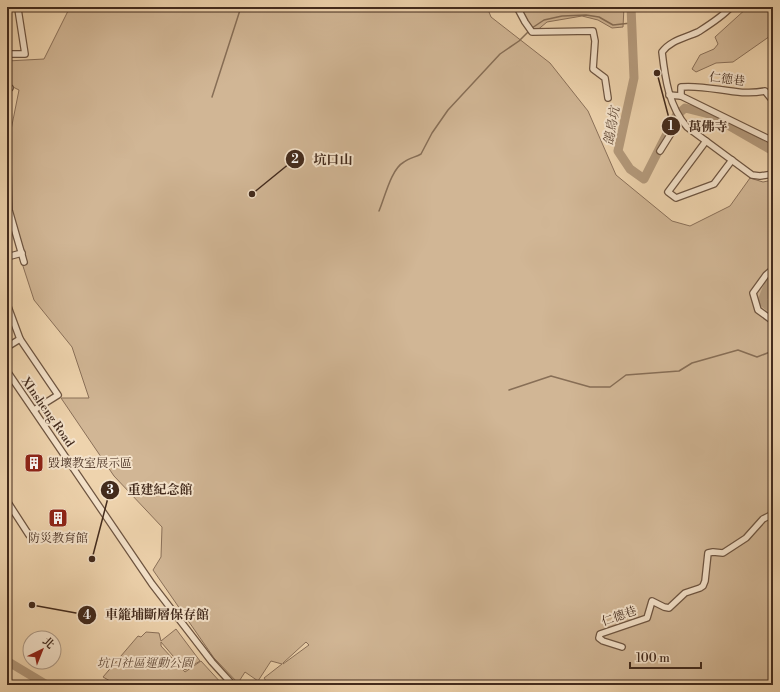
<svg xmlns="http://www.w3.org/2000/svg" width="780" height="692" viewBox="0 0 780 692" font-family="'Libre Bodoni','Noto Serif TC',serif">
<style>
.green{fill:#d1b695;stroke:#8a7059;fill-rule:evenodd}
.lines{fill:none;stroke-linecap:round;stroke-linejoin:round}
.stream{stroke:#876e56;stroke-width:1.5}
.river{stroke:#b49a7c;stroke-width:9}
.minor-casing{stroke:#6e5541;stroke-width:8}
.minor{stroke:#f4e2ca;stroke-width:5.5}
.labels{text-anchor:middle;stroke-width:4;stroke-linejoin:round;paint-order:stroke}
.street-label{font-size:12px;fill:#432b1d;stroke:#f4e2ca}
.poi-label{font-size:12px;fill:#432b1d;stroke:#f4e2ca;text-anchor:start}
.park-label{font-size:12px;font-style:italic;fill:#5f4735;stroke:#f4e2ca}
.water-label{font-size:13px;font-style:italic;fill:#5f4735;stroke:#f4e2ca}
.leader{fill:none;stroke:#432b1d;stroke-width:1.5}
.callout-dot{fill:#432b1d;stroke:#f4e2ca;stroke-width:1.5}
.mark-label{font-size:12px;text-anchor:middle;font-weight:bold;fill:#fff}
.callout-label{font-size:13px;text-anchor:middle;font-weight:bold;fill:#432b1d;stroke:#f4e2ca;stroke-width:4;stroke-linejoin:round;paint-order:stroke}
</style>
<rect width="100%" height="100%" fill="#eed3ad"/>
<filter id="stains"><feTurbulence type="fractalNoise" baseFrequency=".005" numOctaves="4"/><feColorMatrix values="0 0 0 0 .2 0 0 0 0 .09 0 0 0 0 .02 0 0 0 .5 -.17"/></filter>
<radialGradient id="worn" r=".72"><stop offset=".6" stop-color="#630" stop-opacity="0"/><stop offset="1" stop-color="#630" stop-opacity=".3"/></radialGradient>
<g class="green">
<path d="M70 7H487L491 17 550 63 588 111 616 175 672 221 690 226 730 206 750 178 763 182 773 180V685H269L264 678 282 664 271 661 258 681 245 672 238 683 214 658 153 570 161 557 162 527 114 476 61 398H89L72 347 34 300 7 217 9 140 19 90 7 84V61L44 59ZM306 642 309 645 283 664V663Z"/>
<polygon points="520,7 624,7 623,27 612,28 598,20 582,16 547,22 535,32 521,12"/>
<polygon points="748,7 773,7 773,34 733,62 716,63 696,72 692,69 700,55 714,49 718,44 715,37"/>
<polygon points="176,629 200,661 185,670 161,642 161,646 185,672 201,661 223,685 117,685 103,677 138,636 141,637 146,632 159,633 161,641"/>
</g>
<g class="lines">
<g class="stream">
<polyline points="532,28 544,20 562,16 586,15 599,17 613,25 631,23"/>
<polyline points="212,97 241,7"/>
<path d="M379 211C385 197 391 169 404 162 409 158 416 157 421 154L432 133 448 110 500 54 519 41 529 31"/>
<polyline points="509,390 551,376 590,387 610,387 626,375 679,371 692,363 738,350 757,357 770,352 773,348"/>
</g>
<g class="river">
<polyline points="631,7 634,78 618,151 630,169 644,179 676,116 685,108 709,114 773,151"/>
<polyline points="773,280 770,281 762,301 773,310"/>
<polyline points="7,661 47,685"/>
</g>
<g class="minor-casing">
<g id="minor">
<polyline points="517,7 525,22 532,32 593,31 595,41 593,69 605,78 608,98"/>
<path d="M731 7C722 17 709 25 698 32 685 38 671 40 662 52 665 78 669 107 687 127L752 175 760 176 773 174"/>
<polyline points="7,54 25,54 18,9"/>
<polyline points="7,87 10,88"/>
<path d="M669 95 681 96V87C709 84 737 97 765 91L773 101"/>
<polyline points="681,96 773,141"/>
<polyline points="7,133 9,210 24,262"/>
<polyline points="706,141 668,192 676,198 714,184 732,160"/>
<polyline points="660,151 680,119"/>
<polyline points="7,257 22,253"/>
<polyline points="773,269 766,275 753,293 758,310 773,321"/>
<polyline points="7,304 20,339 58,395 34,410"/>
<polyline points="7,347 20,339"/>
<polyline points="7,371 152,584 212,662 233,685"/>
<polyline points="7,501 29,535"/>
<polyline points="622,647 603,641 599,638 600,634 647,618 652,601 664,607 669,608 685,593 700,588 703,586 705,581 708,553 713,552 723,553 746,538 763,519 771,515 773,510"/>
</g>
</g>
<use href="#minor" class="minor"/>
</g>
<defs>
<g id="building-square" transform="scale(1)"><rect x="-9" y="-9" width="18" height="18" rx="4" fill="#8f2418" stroke="#f4e2ca"/><path d="M-4-6H4V6H1V3H-1V6H-4ZM-2.5-4.3h1.7v1.8h-1.7ZM.8-4.3h1.7v1.8H.8ZM-2.5-1h1.7V.8h-1.7ZM.8-1h1.7V.8H.8Z" fill="#fff"/></g>
</defs>
<g fill-rule="evenodd">
<use href="#building-square" x="34" y="463"/>
<use href="#building-square" x="58" y="518"/>
</g>
<g class="labels">
<g class="street-label">
<text transform="translate(727 79) rotate(7)" y="4">仁德巷</text>
<text transform="translate(48 412) rotate(55)" y="4">XInsheng Road</text>
<text transform="translate(619 616) rotate(-19)" y="4">仁德巷</text>
</g>
<g class="poi-label">
<text x="48" y="467">毀壞教室展示區</text>
<text x="58" y="542" text-anchor="middle">防災教育館</text>
</g>
<g class="park-label">
<text x="145" y="667">坑口社區運動公園</text>
</g>
<g class="water-label">
<text transform="translate(611 126) rotate(-80)" y="5">鴿鳥坑</text>
</g>
</g>
<path class="leader" d="M657 73L671 126M252 194L295 159M92 559L110 490M32 605L87 615"/>
<g class="callout-dot">
<circle cx="657" cy="73" r="4"/>
<circle cx="252" cy="194" r="4"/>
<circle cx="92" cy="559" r="4"/>
<circle cx="32" cy="605" r="4"/>
<circle cx="671" cy="126" r="10"/>
<circle cx="295" cy="159" r="10"/>
<circle cx="110" cy="490" r="10"/>
<circle cx="87" cy="615" r="10"/>
</g>
<g class="mark-label">
<text x="671" y="130">1</text>
<text x="295" y="163">2</text>
<text x="110" y="494">3</text>
<text x="87" y="619">4</text>
</g>
<g class="callout-label">
<text x="708" y="131">萬佛寺</text>
<text x="333" y="164">坑口山</text>
<text x="160" y="494">重建紀念館</text>
<text x="157" y="619">車籠埔斷層保存館</text>
</g>
<rect width="780" height="692" fill="none" stroke="#eed3ad" stroke-width="24"/>
<rect x="8" y="8" width="764" height="676" fill="none" stroke="#432b1d" stroke-width="2"/>
<rect x="12" y="12" width="756" height="668" fill="none" stroke="#432b1d"/>
<g transform="translate(42 650) rotate(43)"><circle r="19" fill="#f4e2ca" stroke="#ad9985"/>
<path d="M0-3L7 15L0 10L-7 15Z" fill="#8f2418"/>
<text y="-6" font-size="11" font-weight="bold" text-anchor="middle" fill="#432b1d">北</text>
</g>
<path d="M630 662v6h71v-6" fill="none" stroke="#432b1d" stroke-width="2"/>
<text x="636" y="662" font-size="12" fill="#432b1d" stroke="#f4e2ca" stroke-width="3" paint-order="stroke">100 m</text>
<rect width="100%" height="100%" filter="url(#stains)"/>
<rect width="100%" height="100%" fill="url(#worn)"/>
</svg>
